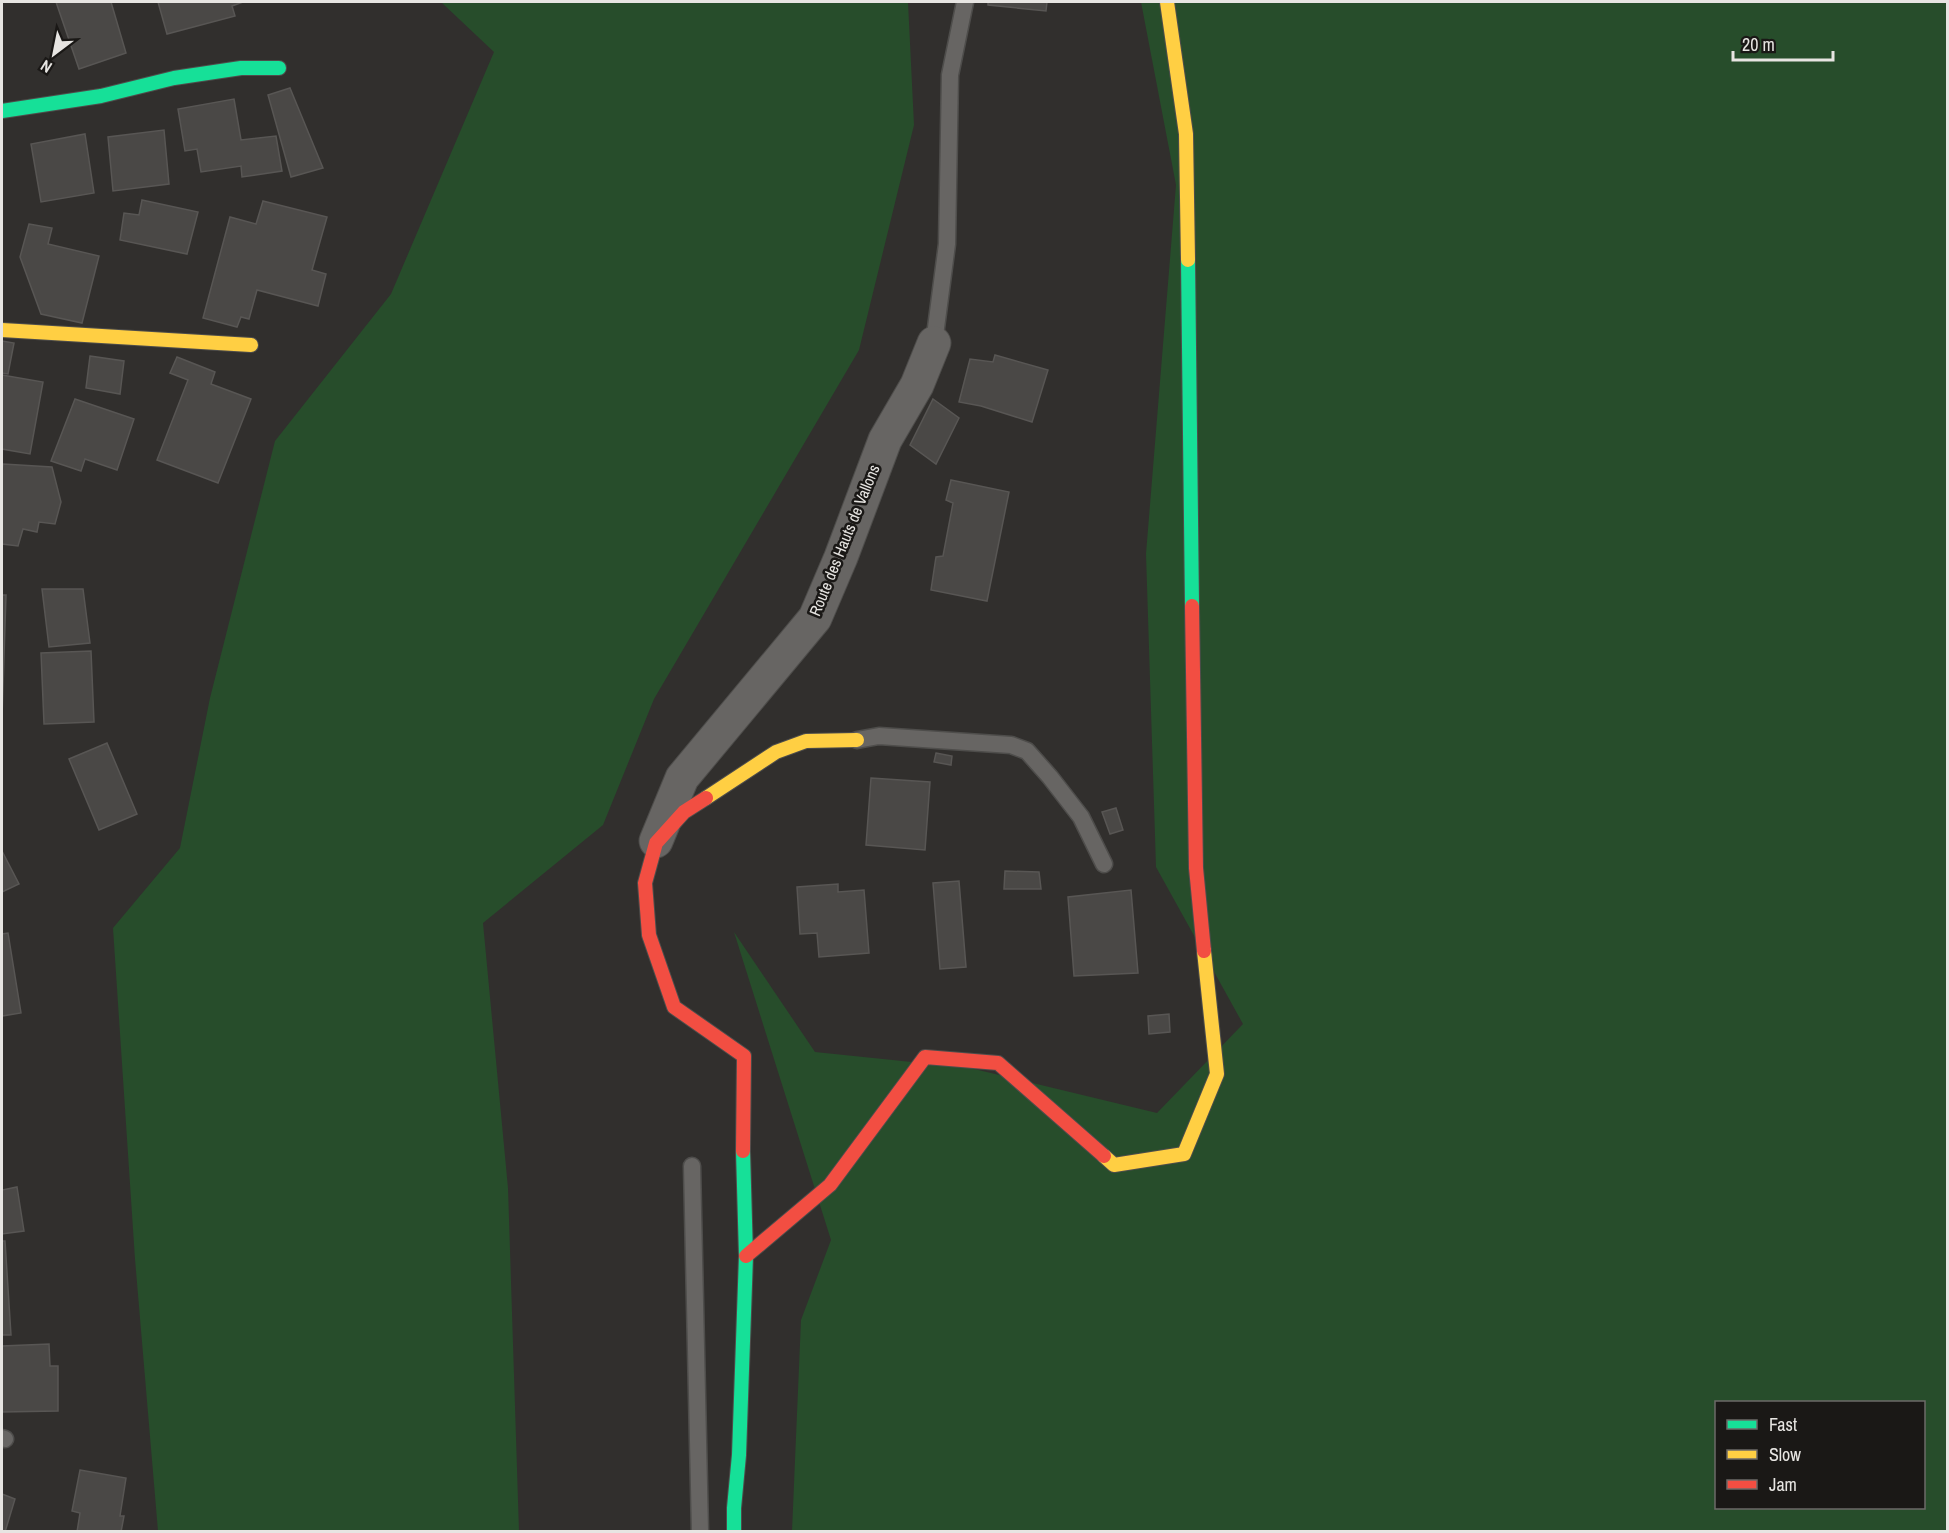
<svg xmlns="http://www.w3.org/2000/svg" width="1949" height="1533" viewBox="0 0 1949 1533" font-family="'Archivo Narrow',sans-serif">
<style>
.green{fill:#274d2b;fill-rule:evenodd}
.building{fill:#4a4846;stroke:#585654;stroke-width:1.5}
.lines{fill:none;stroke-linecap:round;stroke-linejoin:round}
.lane-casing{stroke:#4e4d4b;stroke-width:19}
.street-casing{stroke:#4e4d4b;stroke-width:35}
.fast-casing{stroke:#4e4d4b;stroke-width:16}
.slow-casing{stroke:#4e4d4b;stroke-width:16}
.jam-casing{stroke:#4e4d4b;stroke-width:16}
.lane{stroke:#676563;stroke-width:16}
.street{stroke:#676563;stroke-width:33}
.fast{stroke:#16e098;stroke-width:14}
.slow{stroke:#ffcf43;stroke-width:14}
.jam{stroke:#f24e42;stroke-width:14}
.labels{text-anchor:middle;stroke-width:5;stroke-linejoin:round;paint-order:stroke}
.street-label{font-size:16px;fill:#e7e5e2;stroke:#1a1816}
</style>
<rect width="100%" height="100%" fill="#312f2d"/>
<g class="green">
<polygon points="441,2 908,2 914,125 859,350 654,699 603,825 483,923 508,1188 519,1531 158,1531 135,1259 113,928 180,848 210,698 275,441 391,294 494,52"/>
<path d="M1141 2H1947V1531H792L801 1320 831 1240 734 932 815 1052 970 1068 1157 1113 1243 1024 1156 867 1146 554 1176 185ZM1716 1402H1924V1508H1716Z"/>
</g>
<g class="building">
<polygon points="56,2 111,2 126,53 79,69"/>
<polygon points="158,2 243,2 232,6 235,16 167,34"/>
<polygon points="988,2 1047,2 1046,11 988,5"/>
<polygon points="290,88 323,168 291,177 268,95"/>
<polygon points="234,99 241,140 276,136 282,171 242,177 241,166 201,172 197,149 185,151 178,109"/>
<polygon points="164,130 169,184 113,191 108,137"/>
<polygon points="85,134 94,193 41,202 31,144"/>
<polygon points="142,200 198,212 187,254 120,240 124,213 139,215"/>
<polygon points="263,201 327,217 312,270 326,274 318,306 257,290 249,319 241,317 237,327 203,318 230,217 256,224"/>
<polygon points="29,224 52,228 48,244 99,256 82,323 41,314 20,257"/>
<polygon points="2,341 14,343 8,374 2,373"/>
<polygon points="995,355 1048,370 1032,422 981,406 959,402 970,359 993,362"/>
<polygon points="90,356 124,361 120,394 86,388"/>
<polygon points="177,357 215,372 211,384 251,399 218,483 157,460 188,380 170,373"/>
<polygon points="2,375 43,382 30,454 2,449"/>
<polygon points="75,399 134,419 117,470 85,459 81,471 51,461"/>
<polygon points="933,399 959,418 936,464 910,445"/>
<polygon points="3,464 52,467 61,502 55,524 39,522 37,532 23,529 18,546 2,544 2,470"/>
<polygon points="951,480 1009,492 987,601 931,590 936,557 943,556 953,503 946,500"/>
<polygon points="42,589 83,589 90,643 49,647"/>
<polygon points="2,595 6,595 2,718"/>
<polygon points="91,651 94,722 44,724 41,653"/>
<polygon points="107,743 137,814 99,830 69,759"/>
<polygon points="936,753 952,756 951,765 934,762"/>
<polygon points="871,778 930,782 925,850 866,845"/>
<polygon points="1116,808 1123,830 1110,834 1102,812"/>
<polygon points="2,851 19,884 2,892"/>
<polygon points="1005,871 1039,872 1041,889 1004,889"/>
<polygon points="959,881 966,967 940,969 933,883"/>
<polygon points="838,884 838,892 864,890 869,953 819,957 817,933 800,934 797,887"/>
<polygon points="1131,890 1138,973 1074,976 1068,897"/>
<polygon points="8,933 21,1013 2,1016 2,934"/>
<polygon points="1169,1014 1170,1032 1149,1034 1148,1016"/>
<polygon points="17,1187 24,1231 2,1234 2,1190"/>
<polygon points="2,1241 5,1241 11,1335 2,1335"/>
<polygon points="49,1344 50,1366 58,1366 58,1411 2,1412 2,1346"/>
<polygon points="80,1470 126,1478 120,1516 124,1516 121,1532 77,1532 80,1513 72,1511"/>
<polygon points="2,1494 15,1499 5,1532 2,1532"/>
</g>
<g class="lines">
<g class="lane-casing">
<g id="lane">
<polyline points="934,343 947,244 950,75 965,2"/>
<polyline points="857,740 879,736 1011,745 1027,751 1050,777 1081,817 1104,864"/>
<polyline points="692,1166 700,1532"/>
<polyline points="2,1438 5,1439"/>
</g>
</g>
<g class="street-casing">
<polyline id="street" points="656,841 682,778 815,618 841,557 885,440 917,385 934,343"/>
</g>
<g class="fast-casing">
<g id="fast">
<polyline points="2,111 101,96 174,78 241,68 279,68"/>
<polyline points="1188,260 1192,606"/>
<polyline points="734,1532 734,1508 739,1455 746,1256 743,1151"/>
</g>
</g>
<g class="slow-casing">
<g id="slow">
<polyline points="1167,2 1186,134 1188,260"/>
<polyline points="2,330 251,345"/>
<polyline points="706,798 776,752 806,741 857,740"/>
<polyline points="1104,1156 1114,1165 1184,1154 1217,1074 1204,951"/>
</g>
</g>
<g class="jam-casing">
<g id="jam">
<polyline points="1192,606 1196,868 1204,951"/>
<polyline points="706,798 684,812 656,843 645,883 649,935 674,1007 744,1056 743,1151"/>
<polyline points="746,1256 830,1185 925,1057 998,1063 1104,1156"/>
</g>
</g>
<use href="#lane" class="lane"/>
<use href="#street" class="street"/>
<use href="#fast" class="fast"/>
<use href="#slow" class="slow"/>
<use href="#jam" class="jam"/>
</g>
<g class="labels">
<g class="street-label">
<text transform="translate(844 540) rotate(-68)" y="6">Route des Hauts de Vallons</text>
</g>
</g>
<rect width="1949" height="1533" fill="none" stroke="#e7e5e2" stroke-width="6"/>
<rect x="1715" y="1401" width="210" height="108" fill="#1a1816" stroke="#6c6a68" stroke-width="1.5"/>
<rect x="1727" y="1420" width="30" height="9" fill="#16e098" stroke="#6c6a68" stroke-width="1.5"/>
<text x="1769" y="1431" font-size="18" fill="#e7e5e2">Fast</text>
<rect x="1727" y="1450" width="30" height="9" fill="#ffcf43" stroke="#6c6a68" stroke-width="1.5"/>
<text x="1769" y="1461" font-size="18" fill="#e7e5e2">Slow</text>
<rect x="1727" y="1480" width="30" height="9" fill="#f24e42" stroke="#6c6a68" stroke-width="1.5"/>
<text x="1769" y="1491" font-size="18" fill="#e7e5e2">Jam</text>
<g transform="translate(54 54) rotate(212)" stroke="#1a1816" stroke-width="4.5" paint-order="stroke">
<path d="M0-4.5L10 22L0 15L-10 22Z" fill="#e7e5e2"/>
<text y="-9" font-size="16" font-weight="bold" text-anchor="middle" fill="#e7e5e2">N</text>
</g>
<path d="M1733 51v9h100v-9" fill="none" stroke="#e7e5e2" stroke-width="3"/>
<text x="1742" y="51" font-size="18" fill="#e7e5e2" stroke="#1a1816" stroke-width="4.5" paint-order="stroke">20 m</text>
</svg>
